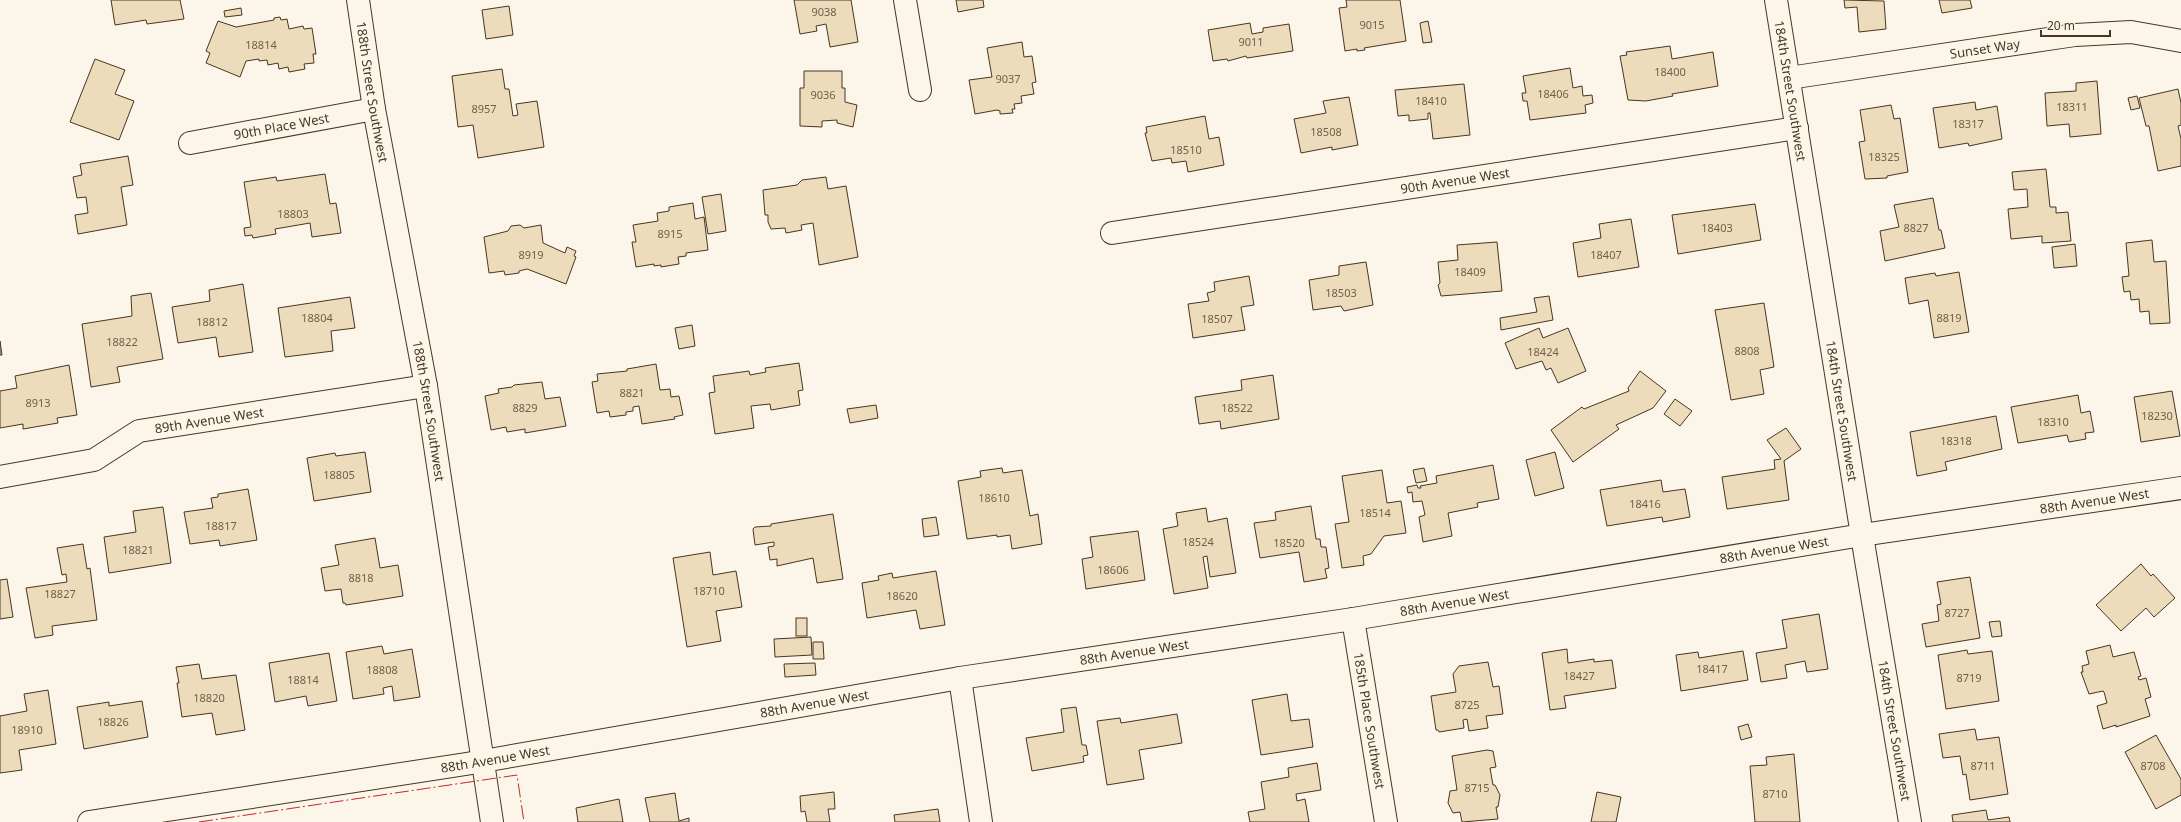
<svg xmlns="http://www.w3.org/2000/svg" width="2181" height="822" viewBox="0 0 2181 822" font-family="'Noto Sans',sans-serif">
<style>
.building{fill:#ecdcbc;stroke:#4a3520}
.lines{fill:none;stroke-linecap:round;stroke-linejoin:round}
.minor-casing{stroke:#4a3520;stroke-width:24}
.minor{stroke:#fbf6e9;stroke-width:22}
.power{stroke:#c62828;stroke-width:1;stroke-dasharray:14 3 2 3;stroke-linecap:butt}
.labels{text-anchor:middle;stroke-width:3;stroke-linejoin:round;paint-order:stroke}
.number-label{font-size:11px;fill:#725f47}
.street-label{font-size:13px;fill:#4a3520;stroke:#fbf6e9}
</style>
<rect width="100%" height="100%" fill="#fbf6e9"/>
<g class="building">
<polygon points="111,0 180,0 184,19 147,24 146,20 115,25"/>
<polygon points="794,0 851,0 858,42 830,47 826,24 816,26 817,31 800,34"/>
<polygon points="956,0 983,0 984,7 958,12"/>
<polygon points="1346,0 1400,0 1406,41 1364,48 1365,50 1357,51 1357,49 1345,51 1339,8 1347,7"/>
<polygon points="1844,0 1884,1 1886,29 1859,32 1857,7 1845,8"/>
<polygon points="1939,0 1970,0 1972,8 1942,13"/>
<polygon points="509,6 513,35 486,39 482,10"/>
<polygon points="241,8 242,15 225,17 224,11"/>
<polygon points="280,17 281,20 287,19 289,29 303,26 304,29 312,28 316,54 313,54 314,63 304,64 305,69 289,72 288,67 279,69 278,63 268,65 267,60 259,61 259,59 246,61 240,77 206,63 210,53 206,51 218,21 236,27 274,20 274,18"/>
<polygon points="1428,21 1432,42 1423,43 1420,23"/>
<polygon points="1250,23 1252,34 1263,32 1263,28 1289,24 1293,51 1247,58 1246,56 1228,61 1227,59 1213,61 1208,30"/>
<polygon points="1022,42 1024,57 1032,56 1036,82 1032,83 1034,94 1021,96 1022,103 1014,104 1015,109 1012,109 1013,113 1000,114 1000,111 997,110 975,114 969,80 992,77 987,48"/>
<polygon points="1670,46 1672,59 1713,52 1718,86 1672,94 1673,96 1646,101 1628,100 1620,56 1627,55 1626,52"/>
<polygon points="95,59 125,70 115,94 134,101 119,140 70,122"/>
<polygon points="1570,68 1573,88 1582,86 1583,96 1592,95 1593,103 1585,105 1586,113 1530,120 1527,101 1523,101 1522,93 1526,93 1523,76"/>
<polygon points="502,69 505,89 509,89 513,116 518,115 516,104 537,101 544,147 478,158 473,125 458,127 452,76"/>
<polygon points="804,71 842,71 842,88 845,88 845,102 857,105 853,127 837,123 837,120 822,121 822,127 800,126 800,88 804,88"/>
<polygon points="2097,81 2101,134 2070,137 2069,124 2047,126 2045,93 2076,91 2076,83"/>
<polygon points="1464,84 1470,135 1433,139 1430,113 1428,113 1428,119 1409,121 1409,115 1398,116 1395,90"/>
<polygon points="2178,89 2181,103 2181,125 2178,126 2181,139 2181,166 2158,171 2149,126 2146,126 2139,98"/>
<polygon points="2137,96 2140,108 2131,110 2128,98"/>
<polygon points="1349,97 1358,145 1332,150 1332,147 1301,153 1294,119 1326,113 1323,101"/>
<polygon points="1975,102 1976,110 1997,106 2002,139 1969,146 1968,143 1939,148 1933,108"/>
<polygon points="1891,105 1894,119 1900,118 1908,172 1887,176 1887,178 1865,179 1859,142 1865,141 1860,110"/>
<polygon points="1205,116 1209,139 1219,137 1224,165 1188,172 1186,161 1172,163 1171,158 1152,161 1145,133 1147,133 1146,127"/>
<polygon points="128,156 133,185 121,187 127,225 78,234 75,215 88,213 86,197 77,198 73,177 82,175 80,164"/>
<polygon points="2046,169 2050,207 2056,207 2056,213 2068,212 2071,241 2042,243 2042,236 2011,239 2008,209 2028,207 2027,189 2014,190 2012,172"/>
<polygon points="325,174 330,204 336,203 341,233 312,237 310,223 275,229 276,234 253,238 252,235 245,236 244,228 251,227 244,182 276,177 277,181"/>
<polygon points="826,177 828,189 846,186 858,257 819,265 813,223 801,225 802,230 786,233 785,228 771,229 768,222 768,215 765,215 763,190 797,185 802,180"/>
<polygon points="721,194 726,231 708,234 702,197"/>
<polygon points="1933,198 1939,230 1941,230 1945,248 1885,261 1880,231 1899,227 1894,205"/>
<polygon points="693,203 695,219 704,217 708,250 686,253 686,256 678,257 679,264 661,267 661,265 654,266 654,264 636,267 632,242 636,242 633,225 658,221 657,213 669,211 669,207"/>
<polygon points="1755,204 1761,240 1678,254 1672,215"/>
<polygon points="1631,219 1639,267 1578,277 1573,243 1601,238 1599,224"/>
<polygon points="520,225 524,228 541,225 543,243 565,253 567,247 576,251 574,256 576,257 566,284 527,269 519,271 519,273 505,275 504,271 489,273 484,237 508,231 511,226"/>
<polygon points="2152,240 2154,262 2166,261 2170,323 2150,324 2149,311 2140,312 2139,299 2131,300 2130,291 2124,292 2122,277 2129,276 2126,243"/>
<polygon points="1497,242 1502,291 1441,296 1438,285 1440,283 1438,262 1458,260 1457,245"/>
<polygon points="2075,244 2077,266 2054,268 2052,247"/>
<polygon points="1366,262 1373,305 1344,311 1341,306 1313,310 1309,280 1339,275 1339,266"/>
<polygon points="1959,272 1969,332 1934,338 1928,300 1909,304 1905,278 1935,273 1936,276"/>
<polygon points="1249,276 1254,305 1241,307 1245,330 1193,338 1188,304 1209,301 1207,293 1215,291 1214,282"/>
<polygon points="243,284 253,352 219,357 216,337 178,343 172,307 210,301 209,290"/>
<polygon points="151,293 163,359 117,367 120,382 91,387 82,324 132,316 131,296"/>
<polygon points="1549,296 1553,320 1501,330 1500,318 1537,312 1534,298"/>
<polygon points="350,297 355,328 331,331 333,351 285,357 278,308"/>
<polygon points="1764,303 1774,367 1760,370 1764,394 1731,400 1715,310"/>
<polygon points="692,325 695,346 679,349 675,328"/>
<polygon points="1539,328 1543,338 1568,328 1586,371 1558,383 1551,368 1546,370 1542,361 1516,369 1505,343"/>
<polygon points="0,341 2,355 0,355"/>
<polygon points="799,363 803,390 798,391 800,405 771,410 770,404 751,406 754,428 715,434 709,393 715,392 713,376 749,371 750,375 766,372 765,368"/>
<polygon points="656,364 660,390 670,389 671,397 679,396 683,415 674,417 675,419 642,424 639,406 633,407 633,411 626,412 626,415 610,417 609,411 597,413 592,382 598,381 597,374 627,371 627,369"/>
<polygon points="69,365 77,415 57,418 58,423 23,429 23,424 0,428 0,391 17,388 15,376"/>
<polygon points="1640,371 1666,391 1653,408 1616,425 1619,429 1573,462 1551,430 1582,407 1584,409 1629,391 1628,388"/>
<polygon points="1273,375 1279,419 1221,429 1220,421 1199,424 1195,397 1242,390 1241,380"/>
<polygon points="542,382 545,399 560,397 566,426 525,433 525,429 507,432 506,427 491,430 485,396 499,393 498,389 512,387 514,385"/>
<polygon points="2172,391 2180,436 2141,442 2134,397"/>
<polygon points="2078,395 2081,413 2090,411 2094,432 2085,433 2086,439 2069,442 2067,435 2018,443 2011,407"/>
<polygon points="1675,399 1692,411 1680,426 1664,414"/>
<polygon points="876,405 878,418 850,423 847,409"/>
<polygon points="1996,416 2002,449 1945,462 1947,470 1917,476 1910,432"/>
<polygon points="1786,428 1801,449 1784,461 1789,500 1727,509 1722,477 1775,469 1774,460 1781,459 1767,440"/>
<polygon points="365,452 371,492 314,501 307,458 335,453 336,456"/>
<polygon points="1555,452 1564,488 1535,496 1526,460"/>
<polygon points="1493,465 1499,499 1477,503 1478,507 1448,513 1452,536 1423,542 1419,517 1425,515 1422,501 1413,502 1412,492 1408,493 1407,487 1417,485 1418,488 1421,488 1420,486 1437,483 1436,476"/>
<polygon points="1002,468 1003,473 1022,470 1030,516 1038,514 1042,544 1012,549 1010,535 997,537 997,535 967,539 958,481 981,477 980,471"/>
<polygon points="1424,468 1427,481 1416,483 1413,470"/>
<polygon points="1382,470 1387,503 1401,501 1406,533 1384,536 1371,554 1363,556 1364,565 1342,568 1335,524 1349,522 1342,476"/>
<polygon points="1661,480 1663,492 1685,489 1690,517 1663,522 1662,517 1607,526 1600,490"/>
<polygon points="248,489 257,540 220,546 219,540 190,544 184,512 213,508 211,498 218,497 218,494"/>
<polygon points="1311,506 1316,539 1320,539 1321,547 1326,547 1329,568 1325,569 1327,578 1304,582 1299,552 1260,558 1254,523 1276,520 1275,512"/>
<polygon points="163,507 171,563 109,573 104,537 136,532 133,511"/>
<polygon points="1206,508 1208,522 1227,518 1236,573 1210,577 1207,556 1203,557 1208,588 1174,594 1163,529 1178,526 1176,513"/>
<polygon points="833,514 843,579 817,583 813,558 777,566 777,559 770,560 768,547 774,546 774,542 755,545 753,529 755,527 771,526 771,524"/>
<polygon points="936,517 939,535 924,537 922,519"/>
<polygon points="1138,531 1145,580 1086,589 1082,559 1093,557 1090,537"/>
<polygon points="375,538 380,568 398,565 403,596 346,605 345,603 343,603 341,589 325,591 321,568 339,565 335,545"/>
<polygon points="83,544 87,569 90,568 97,620 52,626 53,635 35,638 26,588 67,582 66,574 62,575 57,548"/>
<polygon points="710,552 713,575 736,571 742,607 716,611 721,641 687,647 673,558"/>
<polygon points="2141,564 2151,576 2153,574 2175,598 2154,617 2146,608 2121,631 2096,605"/>
<polygon points="936,571 945,625 920,629 916,610 867,618 862,583 879,580 878,576 892,573 893,578"/>
<polygon points="1970,577 1980,638 1926,647 1922,624 1939,621 1937,605 1941,604 1937,582"/>
<polygon points="7,579 13,617 0,619 0,580"/>
<polygon points="1819,614 1828,669 1807,672 1805,661 1785,665 1787,678 1761,682 1756,653 1787,648 1782,620"/>
<rect x="796" y="618" width="11" height="18"/>
<polygon points="2000,621 2002,636 1992,637 1989,622"/>
<polygon points="811,637 812,655 775,657 774,639"/>
<polygon points="813,642 823,642 824,659 813,659"/>
<polygon points="2110,645 2113,657 2134,652 2141,676 2138,677 2139,680 2146,678 2151,697 2145,699 2150,716 2116,727 2116,725 2103,729 2097,706 2107,703 2104,692 2103,691 2089,694 2081,672 2083,672 2082,666 2089,664 2086,651"/>
<polygon points="382,646 384,654 412,649 420,697 394,701 392,686 383,688 384,694 353,699 346,652"/>
<polygon points="1567,649 1568,663 1594,659 1594,662 1612,660 1616,688 1564,696 1566,708 1550,710 1542,653"/>
<polygon points="1967,650 1968,654 1992,651 1999,701 1946,709 1938,655"/>
<polygon points="1743,651 1748,680 1681,691 1676,655 1698,652 1699,658"/>
<polygon points="329,653 337,701 308,706 306,696 275,702 269,663"/>
<polygon points="1488,662 1493,687 1499,686 1503,714 1486,716 1488,728 1469,731 1467,719 1463,720 1464,728 1439,732 1438,730 1436,730 1431,696 1456,692 1453,674 1459,666"/>
<polygon points="815,663 816,675 785,677 784,664"/>
<polygon points="199,664 202,679 236,675 245,730 216,735 212,713 182,717 177,683 179,683 176,667"/>
<polygon points="48,690 56,744 19,750 22,770 0,773 0,716 27,711 24,694"/>
<polygon points="1287,694 1291,721 1309,719 1313,747 1261,755 1252,700"/>
<polygon points="142,701 148,737 84,749 77,707 109,702 109,706"/>
<polygon points="1076,707 1082,745 1086,745 1088,755 1083,756 1084,762 1032,771 1026,738 1064,732 1061,709"/>
<polygon points="1177,714 1182,743 1139,750 1144,779 1107,785 1097,721 1120,718 1121,723"/>
<polygon points="1748,724 1752,737 1741,740 1738,727"/>
<polygon points="1975,729 1977,740 1999,737 2008,794 1970,800 1966,774 1963,775 1960,756 1943,758 1939,734"/>
<polygon points="2156,735 2181,779 2181,795 2156,809 2125,752"/>
<polygon points="1487,750 1493,751 1496,767 1490,768 1493,785 1495,785 1500,795 1498,807 1496,807 1498,819 1462,822 1460,812 1453,813 1448,803 1450,791 1457,790 1452,756"/>
<polygon points="1794,754 1800,822 1755,822 1750,766 1767,765 1766,757"/>
<polygon points="1317,763 1321,790 1296,794 1297,801 1305,799 1309,822 1250,822 1248,812 1265,809 1261,782 1289,777 1288,768"/>
<polygon points="834,792 835,809 828,809 830,822 807,822 805,811 801,812 800,796"/>
<polygon points="1597,792 1621,797 1616,822 1591,822"/>
<polygon points="675,793 679,821 689,818 689,822 650,822 645,798"/>
<polygon points="619,799 623,822 578,822 576,808"/>
<polygon points="938,809 940,822 895,822 894,815"/>
<polygon points="1986,810 1988,820 2009,817 2010,822 1953,822 1952,815"/>
</g>
<g class="lines">
<g class="minor-casing">
<g id="minor">
<path id="s1" d="M358 0 374 109 426 386 492 822"/>
<polyline points="905,0 920,90"/>
<path id="s2" d="M1776 0 1865 554 1910 822"/>
<path id="s3" d="M1789 78 2075 35 2131 32 2181 41"/>
<path id="s4" d="M190 143 374 109"/>
<path id="s5" d="M1112 233 1797 128"/>
<path id="s6" d="M0 477 94 460 139 431 426 386"/>
<path id="s7" d="M1353 619 1386 822"/>
<polyline points="960,678 981,822"/>
<path id="s8" d="M89 822 466 764 960 678 1353 619 1862 535 2181 488"/>
</g>
</g>
<use href="#minor" class="minor"/>
<polyline class="power" points="199,822 517,775 524,822"/>
</g>
<g class="labels">
<g class="number-label">
<text x="824" y="16">9038</text>
<text x="1372" y="29">9015</text>
<text x="1251" y="46">9011</text>
<text x="261" y="49">18814</text>
<text x="1670" y="76">18400</text>
<text x="1008" y="83">9037</text>
<text x="1553" y="98">18406</text>
<text x="823" y="99">9036</text>
<text x="1431" y="105">18410</text>
<text x="2072" y="111">18311</text>
<text x="484" y="113">8957</text>
<text x="1968" y="128">18317</text>
<text x="1326" y="136">18508</text>
<text x="1186" y="154">18510</text>
<text x="1884" y="161">18325</text>
<text x="293" y="218">18803</text>
<text x="1717" y="232">18403</text>
<text x="1916" y="232">8827</text>
<text x="670" y="238">8915</text>
<text x="531" y="259">8919</text>
<text x="1606" y="259">18407</text>
<text x="1470" y="276">18409</text>
<text x="1341" y="297">18503</text>
<text x="317" y="322">18804</text>
<text x="1949" y="322">8819</text>
<text x="1217" y="323">18507</text>
<text x="212" y="326">18812</text>
<text x="122" y="346">18822</text>
<text x="1747" y="355">8808</text>
<text x="1543" y="356">18424</text>
<text x="632" y="397">8821</text>
<text x="38" y="407">8913</text>
<text x="525" y="412">8829</text>
<text x="1237" y="412">18522</text>
<text x="2157" y="420">18230</text>
<text x="2053" y="426">18310</text>
<text x="1956" y="445">18318</text>
<text x="339" y="479">18805</text>
<text x="994" y="502">18610</text>
<text x="1645" y="508">18416</text>
<text x="1375" y="517">18514</text>
<text x="221" y="530">18817</text>
<text x="1198" y="546">18524</text>
<text x="1289" y="547">18520</text>
<text x="138" y="554">18821</text>
<text x="1113" y="574">18606</text>
<text x="361" y="582">8818</text>
<text x="709" y="595">18710</text>
<text x="60" y="598">18827</text>
<text x="902" y="600">18620</text>
<text x="1957" y="617">8727</text>
<text x="1712" y="673">18417</text>
<text x="382" y="674">18808</text>
<text x="1579" y="680">18427</text>
<text x="1969" y="682">8719</text>
<text x="303" y="684">18814</text>
<text x="209" y="702">18820</text>
<text x="1467" y="709">8725</text>
<text x="113" y="726">18826</text>
<text x="27" y="734">18910</text>
<text x="1983" y="770">8711</text>
<text x="2153" y="770">8708</text>
<text x="1477" y="792">8715</text>
<text x="1775" y="798">8710</text>
</g>
<g class="street-label">
<text dy="5" stroke="none"><textPath href="#s3" startOffset="198">Sunset Way</textPath></text>
<text dy="5" stroke="none"><textPath href="#s1" startOffset="93">188th Street Southwest</textPath></text>
<text dy="5" stroke="none"><textPath href="#s2" startOffset="92">184th Street Southwest</textPath></text>
<text dy="5" stroke="none"><textPath href="#s4" startOffset="93">90th Place West</textPath></text>
<text dy="5" stroke="none"><textPath href="#s5" startOffset="347">90th Avenue West</textPath></text>
<text dy="5" stroke="none"><textPath href="#s1" startOffset="417">188th Street Southwest</textPath></text>
<text dy="5" stroke="none"><textPath href="#s2" startOffset="416">184th Street Southwest</textPath></text>
<text dy="5" stroke="none"><textPath href="#s6" startOffset="220">89th Avenue West</textPath></text>
<text dy="5" stroke="none"><textPath href="#s8" startOffset="2031">88th Avenue West</textPath></text>
<text dy="5" stroke="none"><textPath href="#s8" startOffset="1707">88th Avenue West</textPath></text>
<text dy="5" stroke="none"><textPath href="#s8" startOffset="1383">88th Avenue West</textPath></text>
<text dy="5" stroke="none"><textPath href="#s8" startOffset="1059">88th Avenue West</textPath></text>
<text dy="5" stroke="none"><textPath href="#s8" startOffset="735">88th Avenue West</textPath></text>
<text dy="5" stroke="none"><textPath href="#s7" startOffset="103">185th Place Southwest</textPath></text>
<text dy="5" stroke="none"><textPath href="#s2" startOffset="740">184th Street Southwest</textPath></text>
<text dy="5" stroke="none"><textPath href="#s8" startOffset="411">88th Avenue West</textPath></text>
</g>
</g>
<path d="M2041 30v6h69v-6" fill="none" stroke="#4a3520" stroke-width="2"/>
<text x="2047" y="30" font-size="12" fill="#4a3520" stroke="#fbf6e9" stroke-width="3" paint-order="stroke">20 m</text>
</svg>
